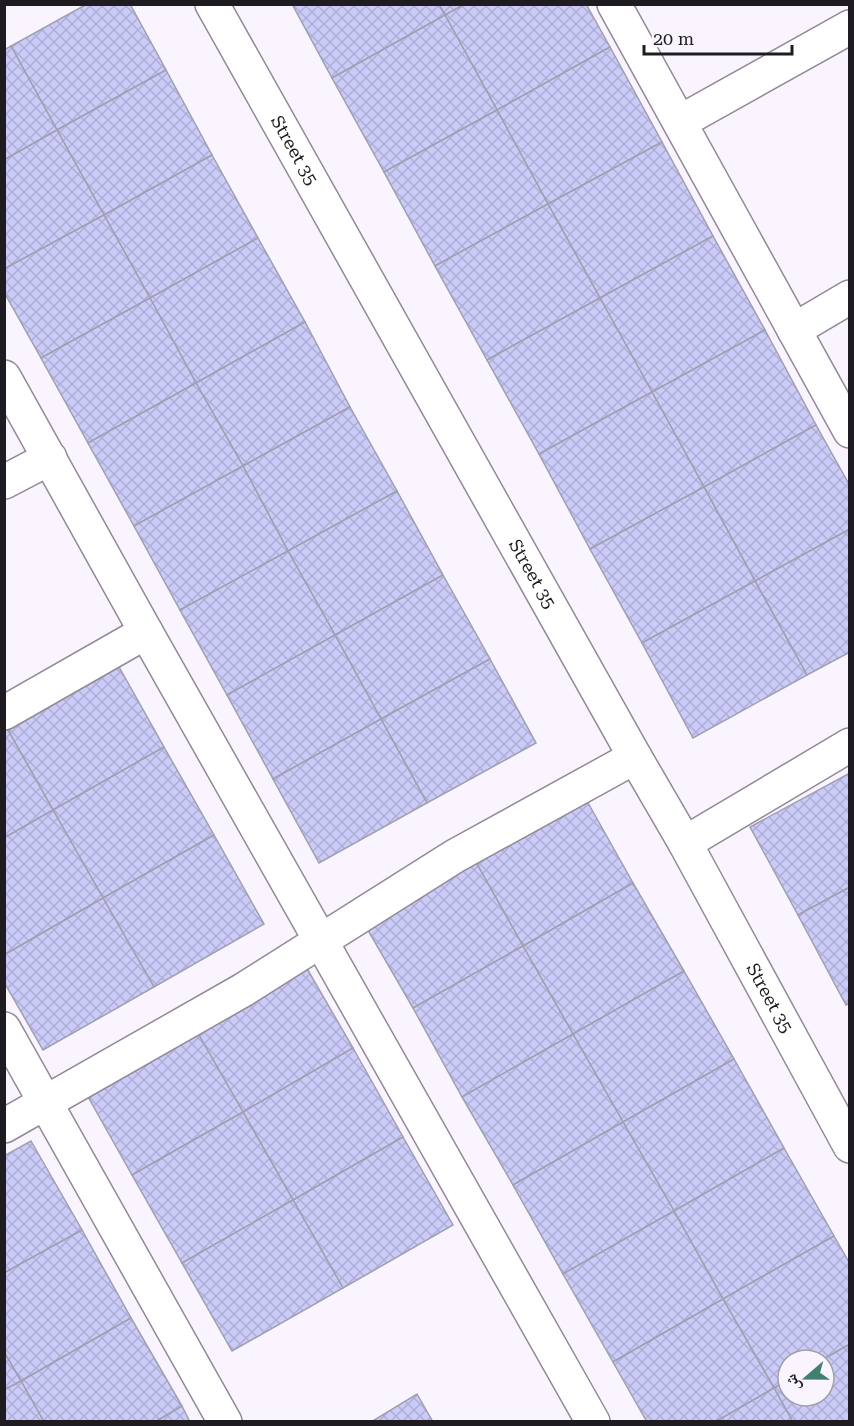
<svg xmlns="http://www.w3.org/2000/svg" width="854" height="1426" viewBox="0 0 854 1426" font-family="'Roboto Serif','Noto Naskh Arabic',serif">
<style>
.building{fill:url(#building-cross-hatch);stroke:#9f9fb0;stroke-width:1.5}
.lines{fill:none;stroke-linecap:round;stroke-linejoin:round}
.minor-casing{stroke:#928998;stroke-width:36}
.minor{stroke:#fff;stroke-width:33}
.labels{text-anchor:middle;stroke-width:4.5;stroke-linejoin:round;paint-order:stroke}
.street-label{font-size:18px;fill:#1f1c21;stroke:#faf4fe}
</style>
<defs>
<pattern id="building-cross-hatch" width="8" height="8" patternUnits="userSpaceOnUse" patternTransform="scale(1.5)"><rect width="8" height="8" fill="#cbcbf9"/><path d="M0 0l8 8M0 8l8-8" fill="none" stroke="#aeaed5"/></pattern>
</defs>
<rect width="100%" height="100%" fill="#faf4fe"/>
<g class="building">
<polygon points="87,4 130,4 166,70 57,130 11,46"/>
<polygon points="292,4 439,4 445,15 332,78"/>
<polygon points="439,4 465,4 445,15"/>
<polygon points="465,4 586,4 610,47 497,110 445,15"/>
<polygon points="445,15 497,110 384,172 332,78"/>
<polygon points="11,46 57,130 4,160 4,50"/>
<polygon points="610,47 662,142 548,204 497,110"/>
<polygon points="166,70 212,155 104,215 57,130"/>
<polygon points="497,110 548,204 435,266 384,172"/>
<polygon points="57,130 104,215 4,269 4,160"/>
<polygon points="662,142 713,236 600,298 548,204"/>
<polygon points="212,155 258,238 150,298 104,215"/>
<polygon points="548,204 600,298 487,360 435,266"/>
<polygon points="104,215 150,298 41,358 4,292 4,269"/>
<polygon points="713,236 765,330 652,392 600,298"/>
<polygon points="258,238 305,322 196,383 150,298"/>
<polygon points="150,298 196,383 88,443 41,358"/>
<polygon points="600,298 652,392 539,454 487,360"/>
<polygon points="305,322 350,407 243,466 196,383"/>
<polygon points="765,330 816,425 704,487 652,392"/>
<polygon points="196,383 243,466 134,526 88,443"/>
<polygon points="652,392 704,487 590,549 539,454"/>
<polygon points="350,407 397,491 288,551 243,466"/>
<polygon points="816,425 850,486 850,529 755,581 704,487"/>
<polygon points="243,466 288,551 180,610 134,526"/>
<polygon points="704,487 755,581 642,643 590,549"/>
<polygon points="397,491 443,575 335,635 288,551"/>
<polygon points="850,529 850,652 807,675 755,581"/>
<polygon points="288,551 335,635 227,695 180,610"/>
<polygon points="443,575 490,659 381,719 335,635"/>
<polygon points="755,581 807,675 693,738 642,643"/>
<polygon points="335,635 381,719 273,779 227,695"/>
<polygon points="114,658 164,747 53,810 4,723"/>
<polygon points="490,659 536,743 427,803 381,719"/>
<polygon points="381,719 427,803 319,863 273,779"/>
<polygon points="4,723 53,810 4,838"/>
<polygon points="164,747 214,835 103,898 53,810"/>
<polygon points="850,773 850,887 798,915 750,827"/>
<polygon points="583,794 633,883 523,946 473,857"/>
<polygon points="53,810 103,898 4,955 4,838"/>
<polygon points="214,835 264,924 154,987 103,898"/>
<polygon points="473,857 523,946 413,1008 362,920"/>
<polygon points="633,883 684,971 573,1034 523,946"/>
<polygon points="850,887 850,1003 846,1005 798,915"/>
<polygon points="103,898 154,987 43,1050 4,982 4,955"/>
<polygon points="523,946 573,1034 462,1097 413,1008"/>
<polygon points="302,960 353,1048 243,1112 192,1023"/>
<polygon points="684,971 734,1059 623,1122 573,1034"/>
<polygon points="192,1023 243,1112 132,1175 82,1086"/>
<polygon points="573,1034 623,1122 513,1185 462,1097"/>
<polygon points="353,1048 403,1137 293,1200 243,1112"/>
<polygon points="734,1059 784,1148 674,1211 623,1122"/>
<polygon points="243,1112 293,1200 182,1263 132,1175"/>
<polygon points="623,1122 674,1211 563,1274 513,1185"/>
<polygon points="403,1137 453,1225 343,1288 293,1200"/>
<polygon points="31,1141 82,1230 4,1273 4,1156"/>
<polygon points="784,1148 834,1236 723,1299 674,1211"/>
<polygon points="293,1200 343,1288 232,1351 182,1263"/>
<polygon points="674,1211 723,1299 613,1362 563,1274"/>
<polygon points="82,1230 131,1318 21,1381 4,1352 4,1273"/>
<polygon points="834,1236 850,1264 850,1344 822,1360 788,1360 788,1380 774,1388 723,1299"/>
<polygon points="723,1299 774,1388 715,1422 647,1422 613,1362"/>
<polygon points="131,1318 182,1406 155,1422 44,1422 21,1381"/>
<polygon points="850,1344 850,1422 793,1422 774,1388 788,1380 788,1396 824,1396 824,1360 822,1360"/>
<polygon points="4,1352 21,1381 4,1390"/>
<polygon points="21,1381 44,1422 4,1422 4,1390"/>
<polygon points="774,1388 793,1422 715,1422"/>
<polygon points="417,1394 433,1422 371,1422"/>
<polygon points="182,1406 190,1422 155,1422"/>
</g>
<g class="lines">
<g class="minor-casing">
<g id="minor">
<path id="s1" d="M212 4 635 757 685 843 850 1146"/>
<polyline points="614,4 850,431"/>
<polyline points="680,122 850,27"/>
<polyline points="794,330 850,297"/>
<polyline points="4,377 146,632 593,1422"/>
<polyline points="4,482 50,458"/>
<polyline points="4,713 146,632"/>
<polyline points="685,843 850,745"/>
<polyline points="4,1029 225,1422"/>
<polyline points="4,1126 243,990 455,856 635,757"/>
</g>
</g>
<use href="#minor" class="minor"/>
</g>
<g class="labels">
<g class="street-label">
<text dy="6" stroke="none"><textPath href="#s1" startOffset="168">Street 35</textPath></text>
<text dy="6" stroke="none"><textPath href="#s1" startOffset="654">Street 35</textPath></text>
<text dy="6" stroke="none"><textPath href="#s1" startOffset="1140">Street 35</textPath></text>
</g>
</g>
<rect width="854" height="1426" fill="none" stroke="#1f1c21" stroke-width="12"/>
<g transform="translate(806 1378) rotate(250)"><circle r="28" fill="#faf4fe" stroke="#a29ea6" stroke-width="1.5"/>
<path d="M0-4.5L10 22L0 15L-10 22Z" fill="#41806e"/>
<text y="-9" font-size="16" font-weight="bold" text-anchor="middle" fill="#1f1c21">ش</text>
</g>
<path d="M644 45v9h148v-9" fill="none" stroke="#1f1c21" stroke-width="3"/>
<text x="653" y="45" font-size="18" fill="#1f1c21" stroke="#faf4fe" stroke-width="4.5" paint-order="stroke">20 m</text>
</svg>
